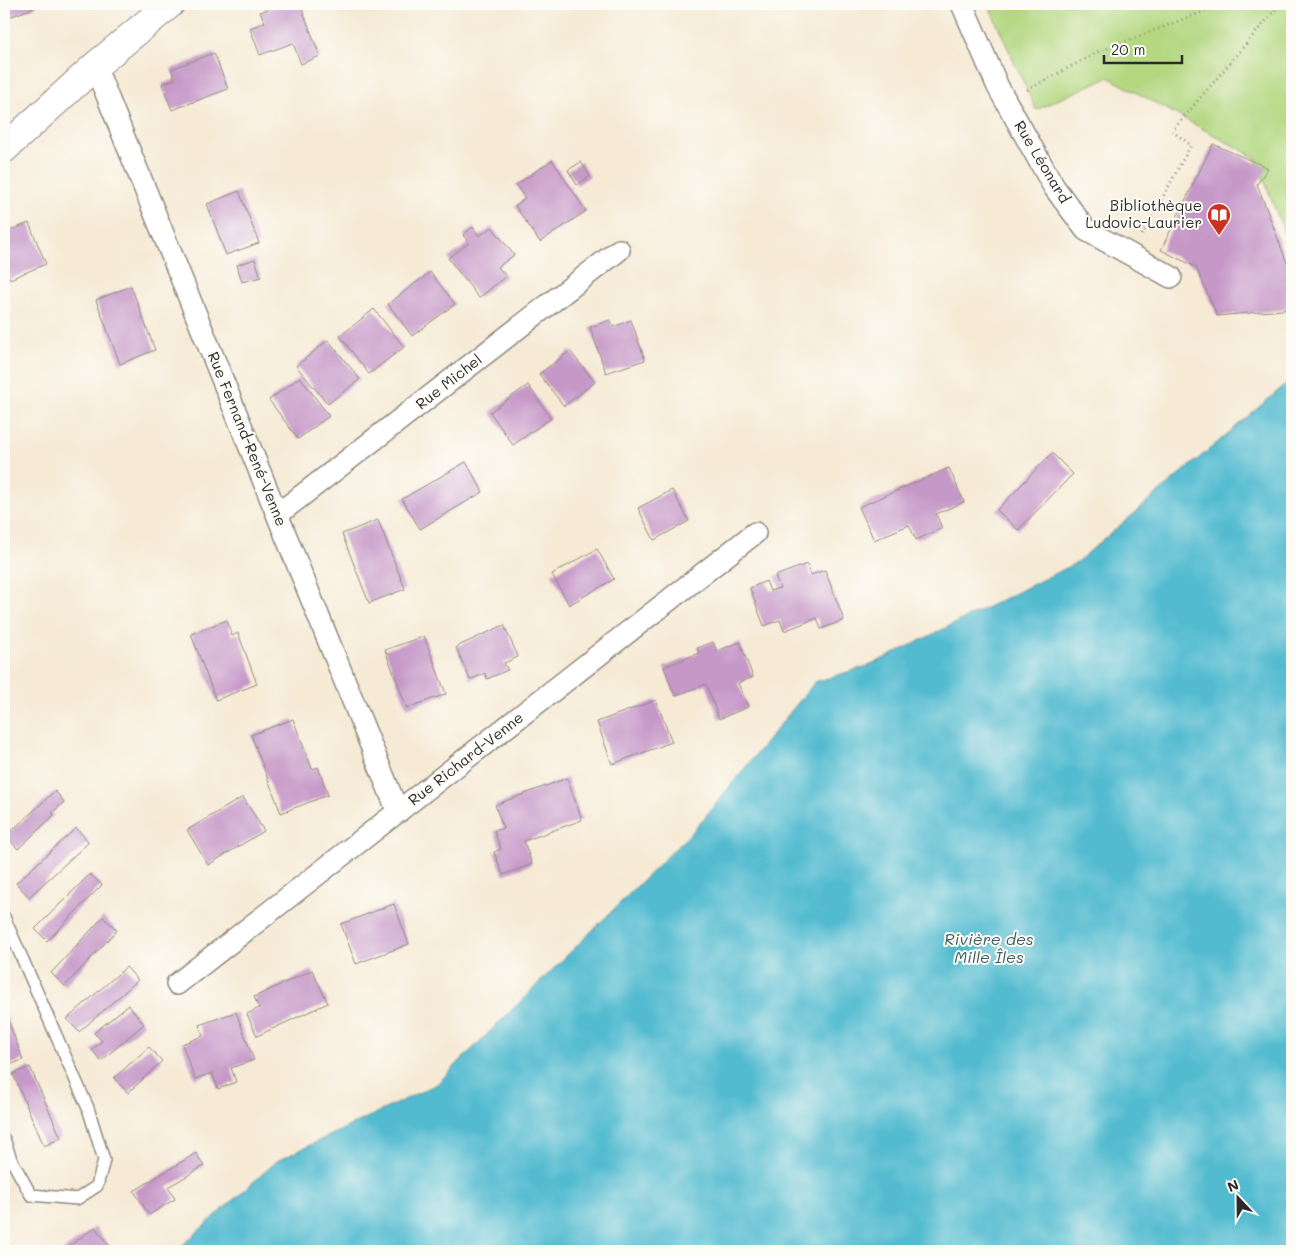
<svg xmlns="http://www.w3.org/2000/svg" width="1296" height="1255" viewBox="0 0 1296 1255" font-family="Mali,sans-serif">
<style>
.green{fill:#b4d780;stroke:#708156}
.water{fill:#53bbd0;stroke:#3f737e}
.building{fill:#c698c8}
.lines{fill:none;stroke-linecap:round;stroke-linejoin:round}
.lane-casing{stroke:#908a80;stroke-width:14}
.street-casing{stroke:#908a80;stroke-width:24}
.secondary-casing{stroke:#908a80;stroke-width:30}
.path{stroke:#908a80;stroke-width:3;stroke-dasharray:1 4;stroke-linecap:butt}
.lane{stroke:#fff;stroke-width:11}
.street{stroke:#fff;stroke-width:21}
.secondary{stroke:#fff;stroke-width:28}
.labels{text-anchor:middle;stroke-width:4;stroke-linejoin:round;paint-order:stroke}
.street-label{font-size:15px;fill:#2b2b2b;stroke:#fdfcf7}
.poi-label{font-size:15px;fill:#2b2b2b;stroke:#fdfcf7;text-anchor:end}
.water-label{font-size:16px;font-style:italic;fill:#395d65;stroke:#fdfcf7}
</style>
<rect width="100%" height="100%" fill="#fdfcf7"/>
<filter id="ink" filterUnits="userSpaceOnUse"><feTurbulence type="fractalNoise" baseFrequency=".02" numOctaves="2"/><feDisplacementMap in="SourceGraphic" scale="10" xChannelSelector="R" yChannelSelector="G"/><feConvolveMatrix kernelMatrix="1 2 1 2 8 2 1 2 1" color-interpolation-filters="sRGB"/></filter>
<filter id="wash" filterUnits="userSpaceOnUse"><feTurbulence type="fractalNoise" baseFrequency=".0096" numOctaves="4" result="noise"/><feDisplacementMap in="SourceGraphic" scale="20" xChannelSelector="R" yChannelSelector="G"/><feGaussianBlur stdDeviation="1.12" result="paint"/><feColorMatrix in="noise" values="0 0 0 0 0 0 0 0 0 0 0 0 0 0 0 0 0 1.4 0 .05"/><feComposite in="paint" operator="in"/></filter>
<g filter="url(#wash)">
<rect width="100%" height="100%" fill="#f6ead5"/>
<polygon class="green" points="988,4 1292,4 1292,254 1256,158 1108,77 1036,110"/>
<polygon class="water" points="1292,379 1292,1251 176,1251 277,1161 437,1084 696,828 815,682 871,665 1076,563"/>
<g id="blocks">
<g class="building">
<polygon points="4,4 35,4 36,7 4,19"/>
<polygon points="282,4 300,4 320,56 301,64 293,43 260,55 250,28 265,22 260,12"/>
<polygon points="214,53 228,89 172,110 162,84 175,79 171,69"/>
<polygon points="1213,144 1268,168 1257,184 1292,276 1292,309 1217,316 1196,267 1161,250"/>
<polygon points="552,160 586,211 540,242 515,206 525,198 516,185"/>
<polygon points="581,162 590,176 577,185 568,170"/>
<polygon points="239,191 259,243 226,255 207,204"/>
<polygon points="29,223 46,264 10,279 5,266 4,267 4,233"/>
<polygon points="473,227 479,236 492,227 514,255 498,267 506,276 479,298 448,258 469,243 463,235"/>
<polygon points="255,259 261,277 242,282 237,265"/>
<polygon points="430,272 455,304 412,336 388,304"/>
<polygon points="131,286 155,350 120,364 96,300"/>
<polygon points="374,309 404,347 369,374 340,336"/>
<polygon points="610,320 613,327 631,320 645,360 606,373 590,327"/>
<polygon points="328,340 360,379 328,404 296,366"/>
<polygon points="570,351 595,382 564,406 539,374"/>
<polygon points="300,377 329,416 298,439 269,400"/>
<polygon points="528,385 551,418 513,445 490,412"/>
<polygon points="1052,453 1073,474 1018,530 997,510"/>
<polygon points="466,462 483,492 420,529 402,499"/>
<polygon points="949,468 964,502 936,514 942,528 916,540 909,525 874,540 859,507"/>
<polygon points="672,490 689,521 654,540 638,508"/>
<polygon points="378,520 405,589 369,603 342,534"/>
<polygon points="597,549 614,579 569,605 552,574"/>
<polygon points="807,564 811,575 825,570 844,620 821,629 817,618 784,631 780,620 764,626 750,588 766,581 770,591 780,588 775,576"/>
<polygon points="227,620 232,636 238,633 257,684 216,700 191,634"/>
<polygon points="504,625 518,657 504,663 508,670 487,679 485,673 470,680 456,647"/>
<polygon points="424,636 446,694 407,708 385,650"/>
<polygon points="713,642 717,651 740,642 753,677 738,683 748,707 719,719 706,684 675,696 664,667 699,653 697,648"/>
<polygon points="656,700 672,742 612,764 597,722"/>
<polygon points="293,719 312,769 318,767 328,795 281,813 251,735"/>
<polygon points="567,778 582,820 524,841 532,864 503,875 494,852 501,849 494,831 503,828 495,805"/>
<polygon points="55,791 64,802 52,813 54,815 18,849 6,836"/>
<polygon points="243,797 264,831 208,865 187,830"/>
<polygon points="76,828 89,842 29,897 16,883"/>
<polygon points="90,874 102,885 47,941 35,929"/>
<polygon points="394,904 409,944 356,964 341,924"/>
<polygon points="103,917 117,930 65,986 51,973"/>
<polygon points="126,967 138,980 79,1032 67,1019"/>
<polygon points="312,970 328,1003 257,1036 247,1014 259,1008 254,997"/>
<polygon points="128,1005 144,1024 101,1061 92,1050 102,1041 94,1033"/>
<polygon points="4,1009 23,1060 9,1065 4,1052"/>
<polygon points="236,1012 254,1060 231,1068 236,1082 218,1089 212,1073 195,1079 182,1044 203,1036 199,1025"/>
<polygon points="149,1047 162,1061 128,1093 114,1078"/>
<polygon points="30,1067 61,1138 44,1146 13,1074"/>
<polygon points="196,1153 204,1166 168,1187 175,1199 149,1215 134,1191"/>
<polygon points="95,1227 111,1248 106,1251 63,1251"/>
</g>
</g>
</g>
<g filter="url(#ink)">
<use href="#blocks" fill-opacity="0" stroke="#908a80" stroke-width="1"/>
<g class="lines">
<g class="lane-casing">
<polyline id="lane" points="4,917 88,1108 104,1160 97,1186 77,1199 31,1195 11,1159 4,1139"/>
</g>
<g class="street-casing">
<g id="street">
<polyline points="962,4 998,87 1054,187 1086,230 1171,277"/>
<polyline points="95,66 398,812"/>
<polyline points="278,514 619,250"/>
<polyline points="177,984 755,533"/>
</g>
</g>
<g class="secondary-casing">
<polyline id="secondary" points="4,149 95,66 170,4"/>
</g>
<g class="path">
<polyline points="1027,90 1098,52 1223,4"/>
<polyline points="1142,235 1191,145 1172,131 1280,4"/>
</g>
<use href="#lane" class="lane"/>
<use href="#street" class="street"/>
<use href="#secondary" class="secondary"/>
</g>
</g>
<defs>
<g id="library-pin" transform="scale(1.25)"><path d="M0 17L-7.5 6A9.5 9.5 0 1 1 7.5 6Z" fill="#c8321e" stroke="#fdfcf7"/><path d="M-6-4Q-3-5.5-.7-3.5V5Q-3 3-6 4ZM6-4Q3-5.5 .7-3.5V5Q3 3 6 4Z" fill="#fff"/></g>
</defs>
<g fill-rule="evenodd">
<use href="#library-pin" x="1219" y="215"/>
</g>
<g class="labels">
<g class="street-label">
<text transform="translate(1042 162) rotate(59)" y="5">Rue Léonard</text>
<text transform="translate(449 382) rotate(-38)" y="5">Rue Michel</text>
<text transform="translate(247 439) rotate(68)" y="5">Rue Fernand-René-Venne</text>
<text transform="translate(466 759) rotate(-38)" y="5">Rue Richard-Venne</text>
</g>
<g class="poi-label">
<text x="1202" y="211">Bibliothèque<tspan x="1202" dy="17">Ludovic-Laurier</tspan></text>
</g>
<g class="water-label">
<text x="989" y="945">Rivière des<tspan x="989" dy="18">Mille Îles</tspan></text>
</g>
</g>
<rect width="1296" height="1255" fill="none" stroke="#fdfcf7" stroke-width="20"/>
<g transform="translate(1238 1198) rotate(338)" stroke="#fdfcf7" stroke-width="4" paint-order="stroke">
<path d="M0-4L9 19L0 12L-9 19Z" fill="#2b2b2b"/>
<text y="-8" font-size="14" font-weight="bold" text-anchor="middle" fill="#2b2b2b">N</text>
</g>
<path d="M1104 55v8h78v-8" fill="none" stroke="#2b2b2b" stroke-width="2.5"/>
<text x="1111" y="55" font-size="15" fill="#2b2b2b" stroke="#fdfcf7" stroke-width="4" paint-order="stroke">20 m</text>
</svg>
